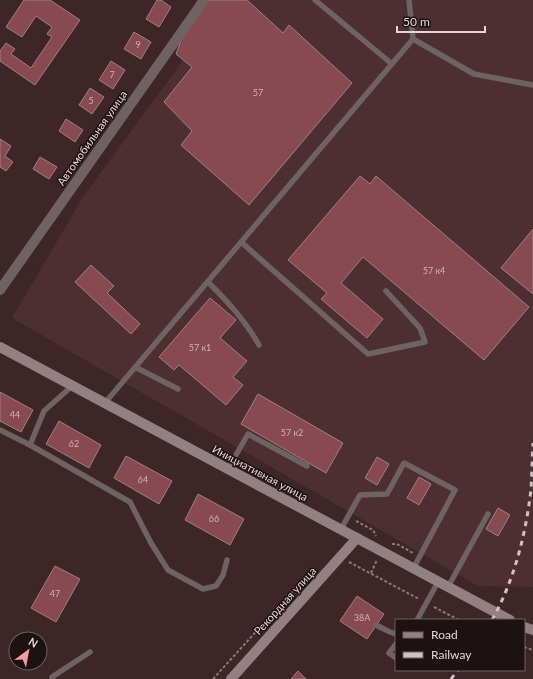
<svg xmlns="http://www.w3.org/2000/svg" width="533" height="679" viewBox="0 0 533 679" font-family="Lato,sans-serif">
<style>
.built{fill:#4d2f33}
.building{fill:#874a53;stroke:#9e8084}
.lines{fill:none;stroke-linecap:round;stroke-linejoin:round}
.path{stroke:#8c787a;stroke-width:2;stroke-dasharray:3 2;stroke-linecap:butt}
.service{stroke:#6f6263;stroke-width:5.5}
.minor{stroke:#6f6263;stroke-width:10}
.secondary{stroke:#948082;stroke-width:10}
.rail{stroke:#d2c1c2;stroke-width:3;stroke-dasharray:5 5;stroke-linecap:butt}
.labels{text-anchor:middle;stroke-width:3;stroke-linejoin:round;paint-order:stroke}
.number-label{font-size:9px;fill:#ceb3b6}
.street-label{font-size:11px;fill:#e6d6d7;stroke:#1c1113}
</style>
<rect width="100%" height="100%" fill="#3d2528"/>
<polygon class="built" points="227,0 533,0 533,587 478,586 12,318 83,197"/>
<g class="building">
<polygon points="24,0 50,0 80,20 35,85 0,61 0,51 6,43 15,49 11,54 31,68 52,37 47,34 52,27 36,16 22,37 6,27"/>
<polygon points="157,0 161,0 171,7 159,27 146,19"/>
<polygon points="207,0 247,0 283,33 289,25 352,83 249,205 181,145 192,131 164,102 192,67 176,54 185,29"/>
<polygon points="134,32 151,42 141,59 124,49"/>
<polygon points="111,61 125,70 113,89 99,80"/>
<polygon points="90,88 104,97 92,114 79,105"/>
<polygon points="66,119 83,130 75,142 59,131"/>
<polygon points="0,139 11,146 5,156 13,162 6,171 0,167"/>
<polygon points="40,157 57,167 49,179 33,169"/>
<polygon points="360,176 370,184 376,176 529,307 484,360 363,257 341,283 383,319 367,338 321,299 327,293 288,260"/>
<polygon points="533,229 533,294 501,268"/>
<polygon points="91,265 114,286 107,293 140,324 131,334 75,282"/>
<polygon points="210,298 236,320 220,338 247,361 233,377 243,385 226,405 179,365 174,370 159,357"/>
<polygon points="0,392 33,410 21,432 0,421"/>
<polygon points="258,394 343,443 326,473 241,424"/>
<polygon points="59,421 101,445 89,468 46,444"/>
<polygon points="126,456 172,481 159,504 114,478"/>
<polygon points="377,457 389,464 377,485 365,478"/>
<polygon points="419,477 431,484 419,505 407,498"/>
<polygon points="198,494 244,519 230,545 185,520"/>
<polygon points="498,508 510,515 498,536 486,529"/>
<polygon points="55,566 80,579 56,622 31,608"/>
<polygon points="357,596 384,614 367,639 340,621"/>
<polygon points="298,671 306,679 291,679"/>
</g>
<g class="lines">
<g class="path">
<polyline points="356,521 373,530 376,536"/>
<polyline points="392,544 397,544 413,553"/>
<polyline points="349,562 419,599"/>
<polyline points="371,573 377,560"/>
<polyline points="434,607 459,620"/>
<polyline points="524,647 533,650"/>
<polyline points="213,679 302,581"/>
</g>
<g class="service">
<polyline points="315,0 392,64"/>
<polyline points="413,39 474,74 533,85"/>
<polyline points="241,242 368,354 425,342 420,328 386,291"/>
<path d="M208 282C227 301 245 320 259 345"/>
<polyline points="135,367 178,389"/>
<polyline points="72,386 44,411 30,445 130,502 151,543 168,570 203,589 216,586 223,575 227,560"/>
<polyline points="104,404 413,39 409,0"/>
<polyline points="0,430 30,445"/>
<polyline points="228,469 248,434 307,466"/>
<polyline points="341,529 360,495 387,494 404,463 455,490 413,569"/>
<polyline points="448,587 488,514"/>
<polyline points="417,620 438,582"/>
<polyline points="376,625 390,632 396,634"/>
<polyline points="396,644 389,653 396,658"/>
<polyline points="52,679 52,677 90,652"/>
</g>
<polyline class="minor" points="0,290 204,0"/>
<g class="secondary">
<polyline points="0,347 510,620"/>
<polyline points="524,627 533,630"/>
<polyline points="231,679 357,538"/>
</g>
<g class="rail">
<path d="M492 620C514 581 526 534 531 489 532 474 532 458 533 443"/>
<polyline points="451,679 458,670"/>
</g>
</g>
<g class="labels">
<g class="number-label">
<text x="138" y="48">9</text>
<text x="112" y="78">7</text>
<text x="258" y="96">57</text>
<text x="91" y="104">5</text>
<text x="434" y="274">57 к4</text>
<text x="200" y="351">57 к1</text>
<text x="15" y="418">44</text>
<text x="292" y="436">57 к2</text>
<text x="74" y="447">62</text>
<text x="143" y="483">64</text>
<text x="214" y="522">66</text>
<text x="55" y="597">47</text>
<text x="362" y="621">38А</text>
</g>
<g class="street-label">
<text transform="translate(92 138) rotate(-55)" y="4">Автомобильная улица</text>
<text transform="translate(260 473) rotate(28)" y="4">Инициативная улица</text>
<text transform="translate(285 601) rotate(-48)" y="4">Рекордная улица</text>
</g>
</g>
<rect x="395" y="619" width="130" height="52" fill="#1c1113" stroke="#6d6061"/>
<rect x="403" y="632" width="20" height="6" fill="#948082" stroke="#6d6061"/>
<text x="431" y="639" font-size="12" fill="#e6d6d7">Road</text>
<rect x="403" y="652" width="20" height="6" fill="#d2c1c2" stroke="#6d6061"/>
<text x="431" y="659" font-size="12" fill="#e6d6d7">Railway</text>
<g transform="translate(28 651) rotate(32)"><circle r="19" fill="#1c1113" stroke="#6d6061"/>
<path d="M0-3L7 15L0 10L-7 15Z" fill="#f49aa6"/>
<text y="-6" font-size="11" font-weight="bold" text-anchor="middle" fill="#e6d6d7">N</text>
</g>
<path d="M397 26v6h88v-6" fill="none" stroke="#e6d6d7" stroke-width="2"/>
<text x="403" y="26" font-size="12" fill="#e6d6d7" stroke="#1c1113" stroke-width="3" paint-order="stroke">50 m</text>
</svg>
